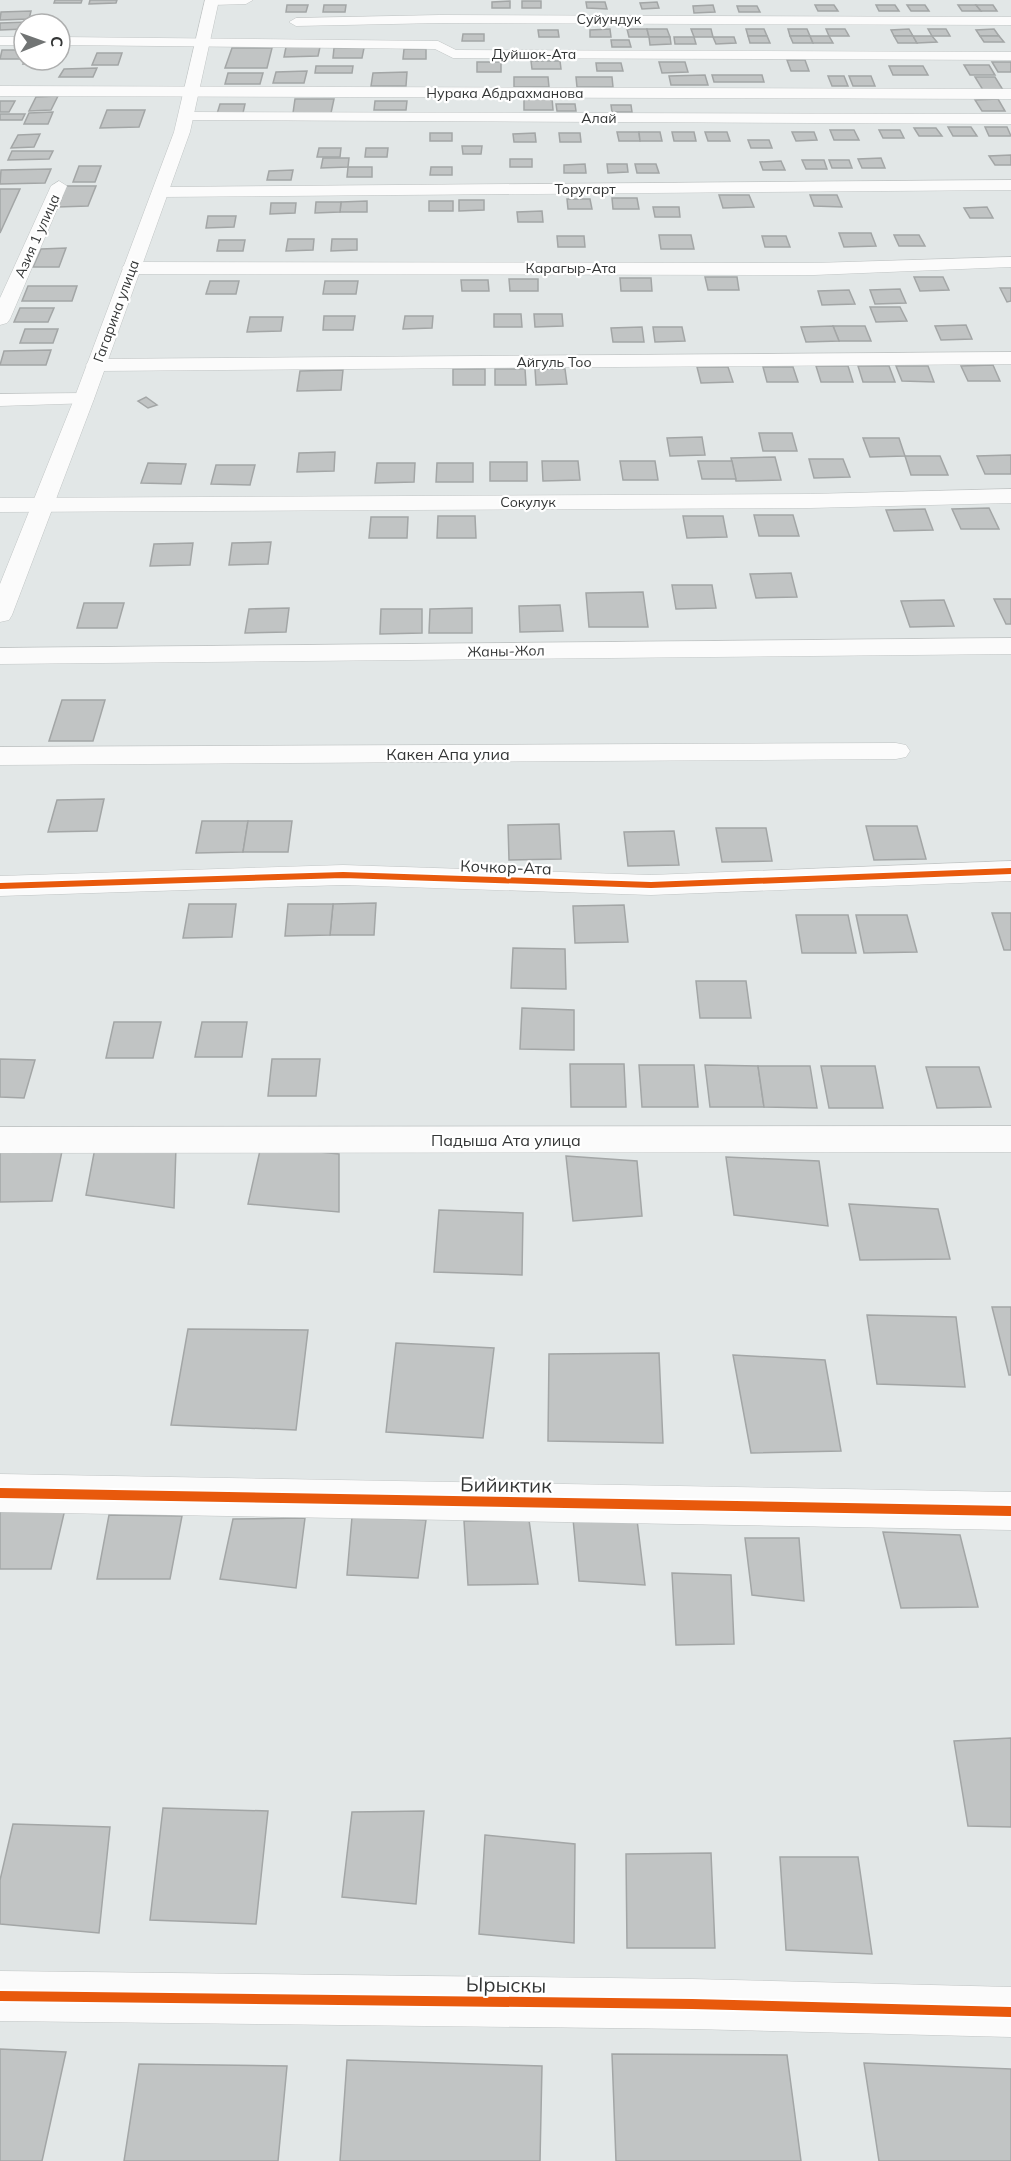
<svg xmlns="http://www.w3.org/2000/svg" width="1011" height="2161" viewBox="0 0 1011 2161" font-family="Mulish,sans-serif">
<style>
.building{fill:#c1c4c4;stroke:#a3a6a6;stroke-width:1.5}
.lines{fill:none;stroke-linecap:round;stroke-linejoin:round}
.minor-casing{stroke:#c1c5c5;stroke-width:1}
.secondary-casing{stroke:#c1c5c5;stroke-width:1}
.minor{fill:#fbfbfb;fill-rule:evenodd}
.secondary{fill:#fbfbfb;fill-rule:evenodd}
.cycleway-far1-casing{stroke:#fff;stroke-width:9}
.cycleway-casing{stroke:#fff;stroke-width:14}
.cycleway-far1{stroke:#e8590c;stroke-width:6}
.cycleway{stroke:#e8590c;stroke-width:10}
.labels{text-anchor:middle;stroke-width:4.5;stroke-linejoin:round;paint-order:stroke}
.far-street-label{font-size:14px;fill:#343636;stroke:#fff}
.street-label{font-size:16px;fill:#343636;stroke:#fff}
.near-street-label{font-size:20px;fill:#343636;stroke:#fff}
</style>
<rect width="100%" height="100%" fill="#e2e7e7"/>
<g class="building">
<polygon points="55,0 82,0 81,3 54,3"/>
<polygon points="90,0 117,0 116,3 89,4"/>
<polygon points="510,1 510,8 492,8 492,2"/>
<rect x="522" y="1" width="19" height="7"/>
<polygon points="586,2 605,2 607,9 587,8"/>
<polygon points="657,2 659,8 642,9 640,3"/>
<polygon points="287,5 308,5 306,12 286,12"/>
<polygon points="324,5 346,5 345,12 323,12"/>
<polygon points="713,5 715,12 694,13 693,6"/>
<polygon points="815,5 834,5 838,11 818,11"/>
<polygon points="876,5 895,5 899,11 879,11"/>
<polygon points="907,5 925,5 929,11 911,11"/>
<polygon points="958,5 976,5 981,11 962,11"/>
<polygon points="976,5 993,5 997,11 981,11"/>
<polygon points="737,6 757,6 760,12 739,12"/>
<polygon points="31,11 29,19 0,20 1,12"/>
<polygon points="27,22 24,24 24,29 0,30 0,23"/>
<polygon points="610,29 611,37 590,37 590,30"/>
<polygon points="627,29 647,29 649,37 629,37"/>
<polygon points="647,29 667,29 670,37 649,37"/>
<polygon points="691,29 711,29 713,37 694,37"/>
<polygon points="746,29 764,29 767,36 748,36"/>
<polygon points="788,29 807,29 810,36 790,36"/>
<polygon points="826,29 845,29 849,36 829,36"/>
<polygon points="909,29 913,36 894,36 891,30"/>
<polygon points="928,29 946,29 950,36 932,36"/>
<polygon points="994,29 999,36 980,36 976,30"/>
<polygon points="538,30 558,30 559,37 539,37"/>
<polygon points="463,34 484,34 484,41 462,41"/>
<polygon points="748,36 767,36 770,43 750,43"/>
<polygon points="790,36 810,36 813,43 793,43"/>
<polygon points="810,36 829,36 833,43 813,43"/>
<polygon points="894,36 913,36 917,43 898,43"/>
<polygon points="913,36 932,36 937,42 917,43"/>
<polygon points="980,36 999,36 1004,42 984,42"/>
<polygon points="649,37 670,37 671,44 650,45"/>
<polygon points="674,37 694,37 696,44 675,44"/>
<polygon points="713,37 734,37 736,43 716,44"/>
<polygon points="611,40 629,40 631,47 612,47"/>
<polygon points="286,47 320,47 318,56 284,57"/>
<polygon points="232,48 272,48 267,68 225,68"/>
<polygon points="334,48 364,48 362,58 333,58"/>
<polygon points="404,49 426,49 426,59 403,59"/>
<polygon points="2,50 24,50 24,56 22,59 0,59"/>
<polygon points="97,53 122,53 118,65 92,65"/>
<polygon points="25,60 58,60 56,64 23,64"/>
<polygon points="787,60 805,60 809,71 791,71"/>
<polygon points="531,61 560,61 561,69 532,69"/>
<rect x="477" y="62" width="24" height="10"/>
<polygon points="659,62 685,62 688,72 662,73"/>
<polygon points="992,62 1011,62 1011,72 998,72"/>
<polygon points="596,63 621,63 623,71 597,71"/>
<polygon points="964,65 989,65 995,75 970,75"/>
<polygon points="316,66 353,66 352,73 315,73"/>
<polygon points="889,66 923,66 928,75 893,75"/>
<polygon points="97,68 93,77 59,77 64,69"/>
<polygon points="307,71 304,83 273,83 276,72"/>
<polygon points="407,72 406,86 371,86 373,73"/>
<polygon points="228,73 263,73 260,84 225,84"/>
<polygon points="705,75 708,85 671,85 669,76"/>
<polygon points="712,75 762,75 764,82 714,82"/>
<polygon points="828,76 844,76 848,86 832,86"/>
<polygon points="849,76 871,76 875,86 853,86"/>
<polygon points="514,77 548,77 549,87 514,87"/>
<polygon points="576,77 612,77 613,87 577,87"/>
<polygon points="975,77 995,77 1003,90 983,90"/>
<polygon points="58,96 51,110 29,111 36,97"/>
<polygon points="524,98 552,98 553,110 524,110"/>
<polygon points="295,99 334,99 331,113 293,113"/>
<polygon points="998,99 1005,111 982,111 975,100"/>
<polygon points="0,101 15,101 9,112 0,112"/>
<polygon points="375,101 407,101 406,110 374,110"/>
<polygon points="220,104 245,104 243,113 217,114"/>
<polygon points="556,104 575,104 576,111 557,111"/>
<polygon points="611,105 631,105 632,112 612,112"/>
<polygon points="107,110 145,110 139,127 100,128"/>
<polygon points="53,112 48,124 24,124 29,113"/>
<polygon points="0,114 25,114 22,120 0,120"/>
<polygon points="948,127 971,127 977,136 953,136"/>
<polygon points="985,127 1007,127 1011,136 989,136"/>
<polygon points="914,128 936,128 942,136 919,136"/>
<polygon points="830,130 854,130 859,140 834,140"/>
<polygon points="879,130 900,130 904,138 883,138"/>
<polygon points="617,132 639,132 640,141 619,141"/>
<polygon points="639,132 660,132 662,141 640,141"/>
<polygon points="672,132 694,132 696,141 674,141"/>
<polygon points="705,132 727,132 730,141 708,141"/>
<polygon points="792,132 814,132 817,140 796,141"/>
<rect x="430" y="133" width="22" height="8"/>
<polygon points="535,133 536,142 514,142 513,134"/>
<polygon points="559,133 580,133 581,142 560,142"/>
<polygon points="40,134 34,147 11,148 18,135"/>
<polygon points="748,140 769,140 772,148 751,148"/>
<polygon points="462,146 482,146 481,154 463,154"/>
<polygon points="319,148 341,148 340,157 317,157"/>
<polygon points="366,148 388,148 387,157 365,157"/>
<polygon points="12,151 53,151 49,159 8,160"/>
<polygon points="1011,155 1011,165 995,165 989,156"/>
<polygon points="323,158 349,158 348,167 321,168"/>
<polygon points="881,158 885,168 862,168 858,159"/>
<rect x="510" y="159" width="22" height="8"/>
<polygon points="802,160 824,160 827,169 806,169"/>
<polygon points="829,160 849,160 852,168 832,168"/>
<polygon points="781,161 785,170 763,170 760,162"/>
<polygon points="585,164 586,173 564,173 564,165"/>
<polygon points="607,164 627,164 628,172 608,173"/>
<polygon points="635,164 656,164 659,173 637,173"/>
<polygon points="79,166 101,166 95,182 73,182"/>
<polygon points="348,167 372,167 372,177 347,177"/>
<polygon points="431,167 452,167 452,175 430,175"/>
<polygon points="51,169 45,183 0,184 1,170"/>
<polygon points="293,170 291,180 267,180 269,171"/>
<polygon points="66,186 96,186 88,206 58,207"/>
<polygon points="0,189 20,189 0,233"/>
<polygon points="719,195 749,195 754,207 723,208"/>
<polygon points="810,195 837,195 842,207 814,206"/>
<polygon points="612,198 637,198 639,209 613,209"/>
<polygon points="567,199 590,199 592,209 568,209"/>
<polygon points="459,200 484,200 484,210 459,211"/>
<polygon points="367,201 367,212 340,212 341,202"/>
<rect x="429" y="201" width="24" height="10"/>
<polygon points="316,202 341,202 340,212 315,213"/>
<polygon points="271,203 296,203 295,213 270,214"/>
<polygon points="653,207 679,207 680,217 655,217"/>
<polygon points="987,207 993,218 970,218 964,208"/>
<polygon points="542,211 543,222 518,222 517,212"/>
<polygon points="208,216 236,216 234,227 206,228"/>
<polygon points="839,233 871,233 876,246 844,247"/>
<polygon points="659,235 691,235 694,249 661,249"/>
<polygon points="894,235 919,235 925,246 899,246"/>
<polygon points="557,236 584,236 585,247 558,247"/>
<polygon points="762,236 786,236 790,247 765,247"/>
<polygon points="288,239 314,239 313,250 286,251"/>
<polygon points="332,239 357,239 357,250 331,251"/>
<polygon points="219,240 245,240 243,251 217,251"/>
<polygon points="66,248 59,267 33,267 41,249"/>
<polygon points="705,277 737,277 739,290 708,290"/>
<polygon points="914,277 943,277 949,290 920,291"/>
<polygon points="620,278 651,278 652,291 621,291"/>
<polygon points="509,279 538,279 538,291 510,291"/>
<polygon points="461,280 488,280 489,291 462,291"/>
<polygon points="210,281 239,281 236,294 206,294"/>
<polygon points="325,281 358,281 356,294 323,294"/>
<polygon points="28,286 77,286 72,301 22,301"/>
<polygon points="1000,288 1011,288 1011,301 1007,302"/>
<polygon points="900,289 906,303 875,304 870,290"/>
<polygon points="849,290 855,304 822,305 818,291"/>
<polygon points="870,307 900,307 907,321 876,322"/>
<polygon points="20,308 54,308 48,322 14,322"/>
<polygon points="494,314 521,314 522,327 494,327"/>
<polygon points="534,314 562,314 563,326 535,327"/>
<polygon points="324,316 355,316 353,330 323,330"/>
<polygon points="405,316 433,316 432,328 403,329"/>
<polygon points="250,317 283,317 281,331 247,332"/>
<polygon points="966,325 972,339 941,340 935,326"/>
<polygon points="833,326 865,326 871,341 839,341"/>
<polygon points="833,326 839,341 806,342 801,327"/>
<polygon points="642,327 644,342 613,342 611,328"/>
<polygon points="653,327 682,327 685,341 655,342"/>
<polygon points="25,329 58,329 53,343 20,343"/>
<polygon points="51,350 46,365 0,365 4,351"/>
<polygon points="993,365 1000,381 968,381 961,366"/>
<polygon points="816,366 848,366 853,382 821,382"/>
<polygon points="858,366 889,366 895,382 863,382"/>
<polygon points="896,366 928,366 934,382 902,381"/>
<polygon points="697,367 728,367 733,382 701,383"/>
<polygon points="763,367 793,367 798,382 767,382"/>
<rect x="453" y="369" width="32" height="16"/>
<polygon points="495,369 525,369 526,385 495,385"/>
<polygon points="535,369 565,369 567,384 536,385"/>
<polygon points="343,370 341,390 297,391 300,371"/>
<polygon points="146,397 157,405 148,408 138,401"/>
<polygon points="759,433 792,433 797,451 763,451"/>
<polygon points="702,437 705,455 670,456 667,438"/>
<polygon points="863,438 899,438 905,456 870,457"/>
<polygon points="335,452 334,471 297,472 299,453"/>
<polygon points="1011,455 1011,474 985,474 977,456"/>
<polygon points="905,456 940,456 948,475 911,475"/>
<polygon points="775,457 781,480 736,481 731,458"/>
<polygon points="809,459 843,459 850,477 814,478"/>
<polygon points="542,461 578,461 580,480 543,481"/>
<polygon points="620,461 655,461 658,480 623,480"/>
<polygon points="698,461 732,461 736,479 702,479"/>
<rect x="490" y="462" width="37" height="19"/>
<polygon points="148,463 186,464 181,484 141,483"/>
<polygon points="377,463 415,463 414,482 375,483"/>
<polygon points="437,463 473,463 473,482 436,482"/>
<polygon points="216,465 255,465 250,485 211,484"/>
<polygon points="989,508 999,529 961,529 952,509"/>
<polygon points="925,509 933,530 894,531 886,510"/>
<polygon points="754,515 793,515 799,536 759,536"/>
<polygon points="438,516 475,516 476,538 437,538"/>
<polygon points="683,516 723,516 727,537 687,538"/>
<polygon points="371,517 408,517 407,538 369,538"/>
<polygon points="271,542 268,564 229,565 232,543"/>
<polygon points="193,543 190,565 150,566 154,544"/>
<polygon points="791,573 797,597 756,598 750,574"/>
<polygon points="672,585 712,585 716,608 676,609"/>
<polygon points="643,592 648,627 589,627 586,593"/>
<polygon points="994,599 1011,599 1011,624 1006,624"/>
<polygon points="944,600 954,626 910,627 901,601"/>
<polygon points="84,603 124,603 117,628 77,628"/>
<polygon points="560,605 563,631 520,632 519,606"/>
<polygon points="289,608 286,632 245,633 249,609"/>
<polygon points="472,608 472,633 429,633 430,609"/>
<polygon points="381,609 422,609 422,633 380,634"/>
<polygon points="62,700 105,700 93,741 49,741"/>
<polygon points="104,799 97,831 48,832 57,800"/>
<polygon points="202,821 248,821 243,852 196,853"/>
<polygon points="248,821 292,821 288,852 243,852"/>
<polygon points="559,824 561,859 509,860 508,825"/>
<polygon points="866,826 917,826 926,859 874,860"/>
<polygon points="716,828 766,828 772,861 722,862"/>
<polygon points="674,831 679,865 628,866 624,832"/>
<polygon points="376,903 374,935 330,935 333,904"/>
<polygon points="189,904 236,904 232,937 183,938"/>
<polygon points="288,904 333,904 330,935 285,936"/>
<polygon points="624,905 628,942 575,943 573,906"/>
<polygon points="992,913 1011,913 1011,950 1004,950"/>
<polygon points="796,915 848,915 856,953 802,953"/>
<polygon points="856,915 907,915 917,952 864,953"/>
<polygon points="513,948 565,949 566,989 511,988"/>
<polygon points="696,981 746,981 751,1018 700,1018"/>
<polygon points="522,1008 574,1010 574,1050 520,1049"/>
<polygon points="114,1022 161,1022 153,1058 106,1058"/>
<polygon points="202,1022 247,1022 242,1057 195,1057"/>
<polygon points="0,1059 35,1060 24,1098 0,1097"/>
<polygon points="272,1059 320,1059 316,1096 268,1096"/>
<polygon points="570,1064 624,1064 626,1107 571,1107"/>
<polygon points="639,1065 694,1065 698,1107 642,1107"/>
<polygon points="705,1065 758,1066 764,1107 710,1107"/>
<polygon points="758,1066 810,1066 817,1108 764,1107"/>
<polygon points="821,1066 875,1066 883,1108 829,1108"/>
<polygon points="926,1067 979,1067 991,1107 937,1108"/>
<polygon points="63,1146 52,1201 0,1202 0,1147"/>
<polygon points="261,1146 339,1154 339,1212 248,1204"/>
<polygon points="176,1147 174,1208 86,1195 95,1148"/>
<polygon points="566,1156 637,1161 642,1216 573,1221"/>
<polygon points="726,1157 819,1161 828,1226 734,1215"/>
<polygon points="849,1204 938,1209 950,1259 860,1260"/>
<polygon points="439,1210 523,1213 522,1275 434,1272"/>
<polygon points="992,1307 1011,1307 1011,1375 1009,1375"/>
<polygon points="867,1315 956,1317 965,1387 877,1384"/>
<polygon points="188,1329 308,1330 296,1430 171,1425"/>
<polygon points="396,1343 494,1348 483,1438 386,1432"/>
<polygon points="659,1353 663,1443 548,1441 549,1354"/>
<polygon points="733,1355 825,1360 841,1451 751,1453"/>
<polygon points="0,1503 66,1505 51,1569 0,1569"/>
<polygon points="109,1515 182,1516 170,1579 97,1579"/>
<polygon points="352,1517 426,1520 418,1578 347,1575"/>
<polygon points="305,1518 296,1588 220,1579 233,1519"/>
<polygon points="573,1519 637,1520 645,1585 579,1581"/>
<polygon points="529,1520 538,1584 468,1585 464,1521"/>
<polygon points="883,1532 960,1535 978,1607 901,1608"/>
<polygon points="745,1538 799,1538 804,1601 752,1595"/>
<polygon points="672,1573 731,1575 734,1644 676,1645"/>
<polygon points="1011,1738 1011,1827 968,1826 954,1741"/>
<polygon points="163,1808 268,1811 256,1924 150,1920"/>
<polygon points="424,1811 416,1904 342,1897 352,1812"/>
<polygon points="13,1824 110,1827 99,1933 0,1924 0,1880"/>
<polygon points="485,1835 575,1844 574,1943 479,1934"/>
<polygon points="711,1853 715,1948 627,1948 626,1854"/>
<polygon points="780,1857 858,1857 872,1954 786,1950"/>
<polygon points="0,2049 66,2052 42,2161 0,2161"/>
<polygon points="612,2054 787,2055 801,2161 616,2161"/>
<polygon points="347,2060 542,2066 540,2161 340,2161"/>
<polygon points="864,2063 1011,2069 1011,2161 879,2161"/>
<polygon points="139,2064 287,2066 278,2161 124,2161"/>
</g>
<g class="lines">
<g class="minor-casing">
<g id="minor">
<polygon points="206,0 253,0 246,4 212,5 207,4"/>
<polygon points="440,15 1011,17 1011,25 440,23 296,26 289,22 296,18"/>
<rect x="0" y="37" width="24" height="8"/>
<polygon points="60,37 438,41 456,50 1011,52 1011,60 453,58 435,49 60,45"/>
<polygon points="0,86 1011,89 1011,99 0,96"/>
<polygon points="186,112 1011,114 1011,124 180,120 178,117 180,114"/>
<polygon points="1011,180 1011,190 160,197 154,196 152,192 154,188 160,187"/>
<polygon points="59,181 67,186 10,319 7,323 0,325 0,298 51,186"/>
<polygon points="1011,257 1011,267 814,275 131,274 125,272 122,268 125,264 131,262 814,263"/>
<polygon points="1011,352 1011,364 96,371 89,369 86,365 89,361 96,359"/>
<polygon points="84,393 91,395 94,399 91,403 0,406 0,394"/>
<polygon points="1011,489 1011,503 810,508 0,512 0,498 810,494"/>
<polygon points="1011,638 1011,654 0,664 0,648"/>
<polygon points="896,743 906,745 910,751 906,757 896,759 0,765 0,747"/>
<polygon points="1011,861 1011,881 651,895 343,885 0,896 0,876 343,865 651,875"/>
<polygon points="1011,1126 1011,1152 0,1153 0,1127"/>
<polygon points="0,1474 1011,1492 1011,1530 0,1512"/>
<polygon points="0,1971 692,1979 1011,1987 1011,2037 692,2029 0,2021"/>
</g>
</g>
<g class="secondary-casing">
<polygon id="secondary" points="205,0 219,0 190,132 94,399 12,615 9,620 0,622 0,584 74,399 174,132"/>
</g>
<use href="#minor" class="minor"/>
<use href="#secondary" class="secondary"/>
<g class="cycleway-far1-casing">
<polyline id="cycleway-far1" points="0,886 343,875 651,885 1011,871"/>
</g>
<g class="cycleway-casing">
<g id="cycleway">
<polyline points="0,1493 1011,1511"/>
<polyline points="0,1996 692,2004 1011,2012"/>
</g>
</g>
<use href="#cycleway-far1" class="cycleway-far1"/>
<use href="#cycleway" class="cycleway"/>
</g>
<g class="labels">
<g class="far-street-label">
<text x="609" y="24">Суйундук</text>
<text x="534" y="59">Дуйшок-Ата</text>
<text x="505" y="98">Нурака Абдрахманова</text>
<text x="599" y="123">Алай</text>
<text x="585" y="194">Торугарт</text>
<text transform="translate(37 236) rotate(-66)" y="5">Азия 1 улица</text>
<text x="571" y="273">Карагыр-Ата</text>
<text transform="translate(116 311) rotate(-70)" y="5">Гагарина улица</text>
<text x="554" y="367">Айгуль Тоо</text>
<text x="528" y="507">Сокулук</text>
<text transform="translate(506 651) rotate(-1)" y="5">Жаны-Жол</text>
</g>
<g class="street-label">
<text x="448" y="760">Какен Апа улиа</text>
<text transform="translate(506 867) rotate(2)" y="6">Кочкор-Ата</text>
<text x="506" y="1146">Падыша Ата улица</text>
</g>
<g class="near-street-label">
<text transform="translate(506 1485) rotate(1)" y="7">Бийиктик</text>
<text transform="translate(506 1985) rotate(1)" y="7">Ырыскы</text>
</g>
</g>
<g transform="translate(42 42) rotate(89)"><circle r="28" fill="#ffffff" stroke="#aeafaf" stroke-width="1.5"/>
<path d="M0-4.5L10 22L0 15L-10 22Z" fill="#717474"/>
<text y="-9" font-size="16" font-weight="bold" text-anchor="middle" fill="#343636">С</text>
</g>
</svg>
